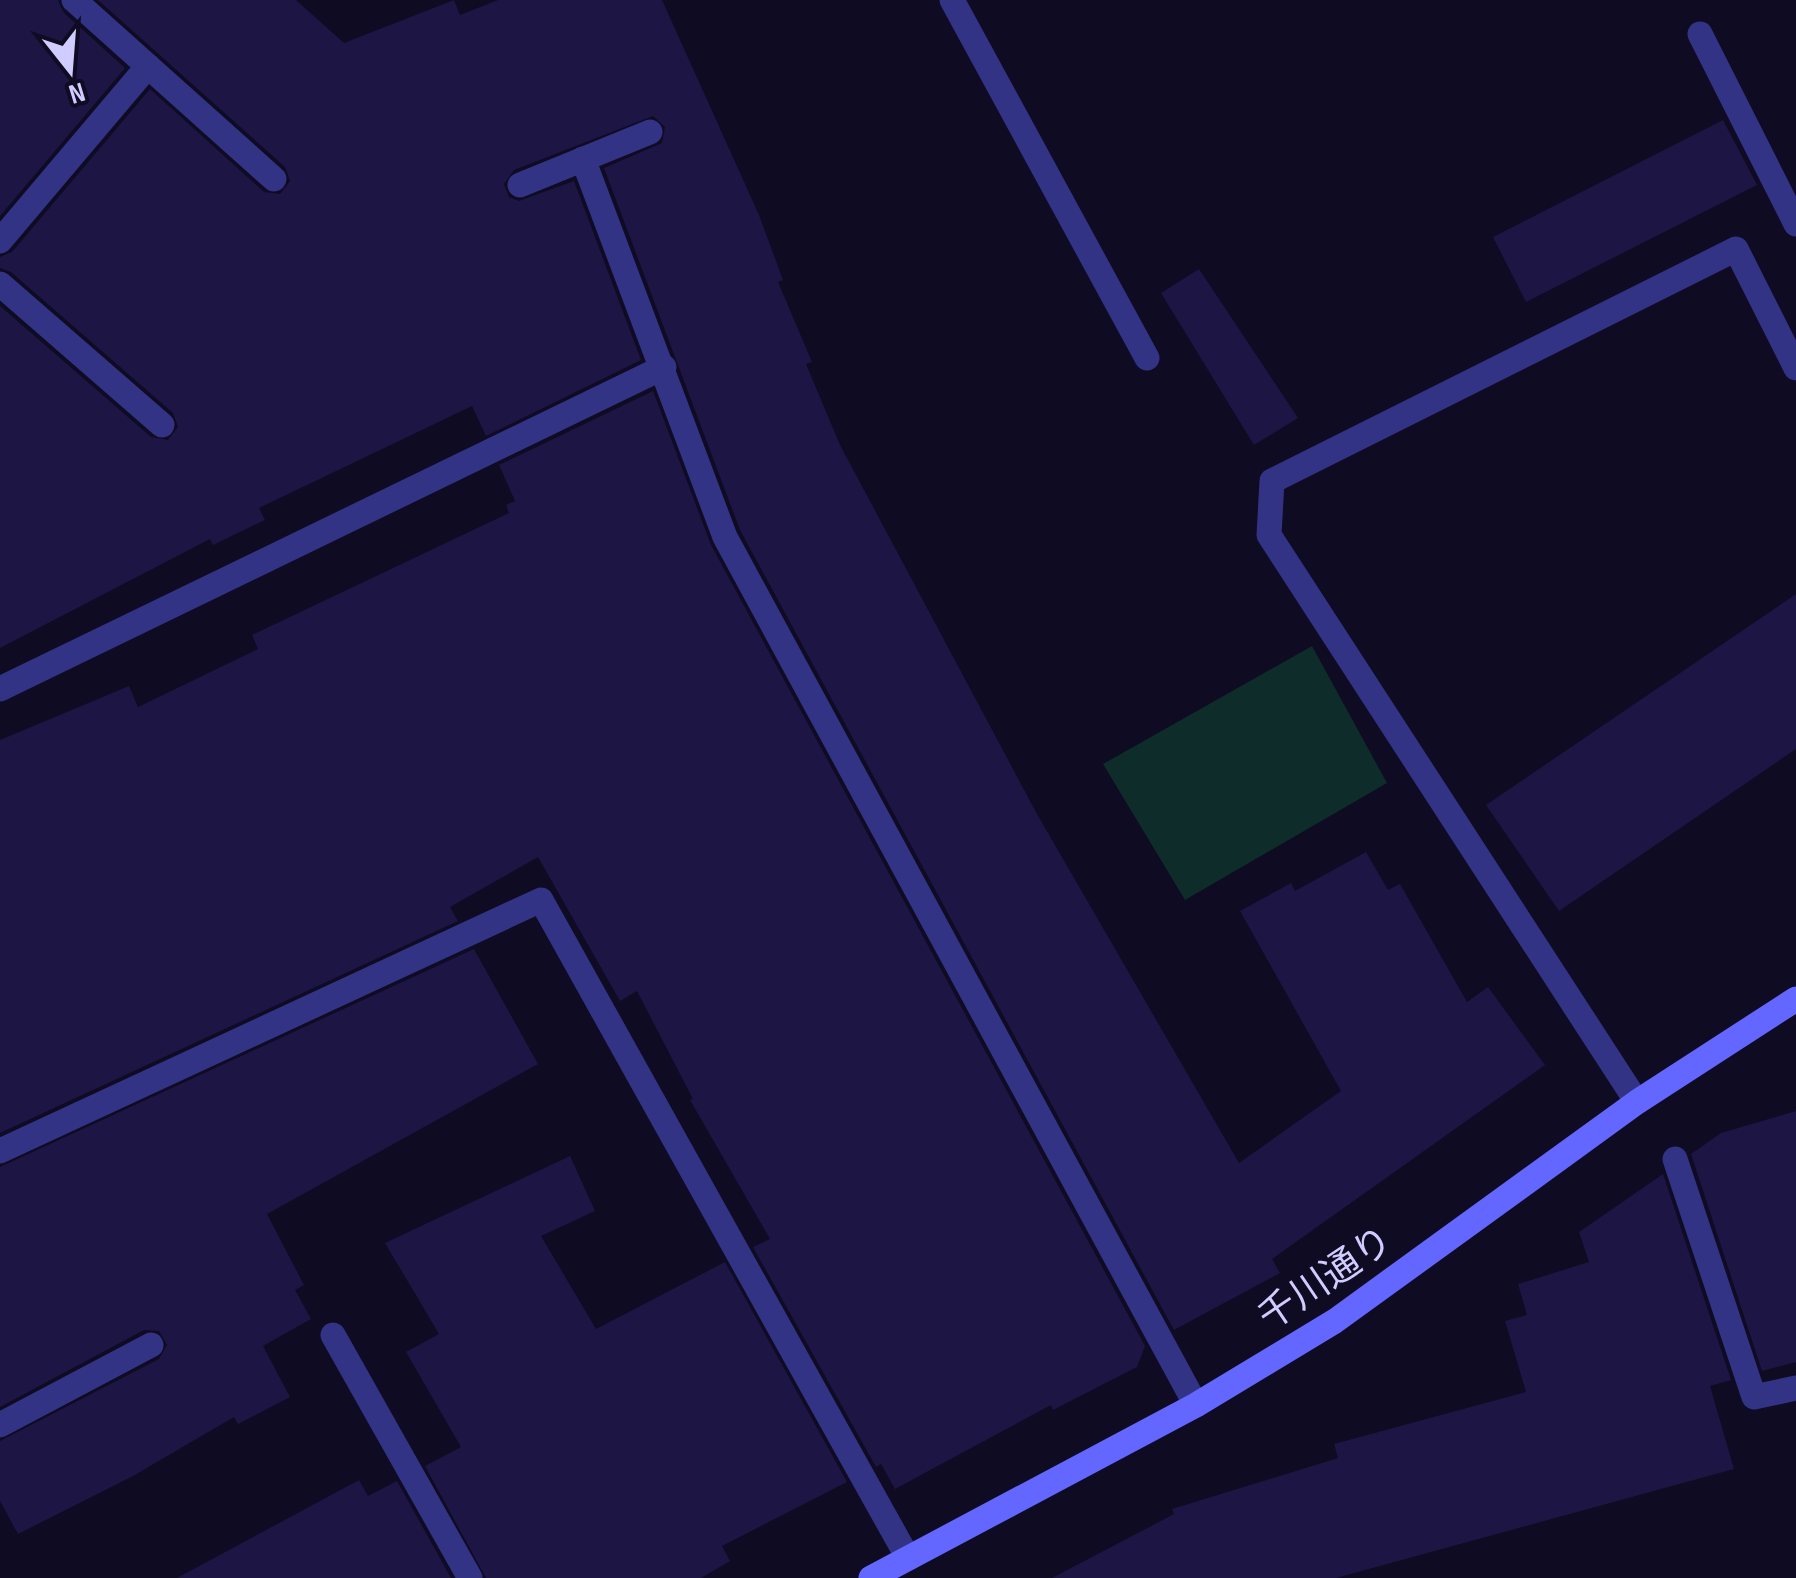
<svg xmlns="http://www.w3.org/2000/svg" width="1796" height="1578" viewBox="0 0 1796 1578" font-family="'Sofia Sans Condensed','Noto Sans JP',sans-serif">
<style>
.green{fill:#0e2c2a}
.building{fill:#1d1644}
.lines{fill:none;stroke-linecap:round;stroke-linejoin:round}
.service{stroke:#323385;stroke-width:25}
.minor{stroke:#323385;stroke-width:25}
.secondary{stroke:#6367ff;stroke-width:25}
.labels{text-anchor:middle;stroke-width:8;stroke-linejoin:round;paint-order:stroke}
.street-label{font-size:38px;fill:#d0ccff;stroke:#0e0b22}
</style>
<rect width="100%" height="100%" fill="#0e0b22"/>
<polygon class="green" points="1312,646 1387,783 1185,900 1103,764"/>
<g class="building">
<polygon points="0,0 58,0 63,12 125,68 0,216"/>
<polygon points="98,0 296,0 344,43 454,0 460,15 498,0 662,0 759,215 783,280 778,282 812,362 806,364 840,445 1037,814 1239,1163 1341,1091 1240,911 1291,883 1295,891 1366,852 1388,890 1400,884 1467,1002 1488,987 1545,1065 1272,1259 1280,1273 1174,1330 740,530 604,168 662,143 665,127 653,116 514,170 504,184 509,197 519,201 574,181 641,360 486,436 472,406 259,508 265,520 213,545 210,539 0,648 0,306 151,437 168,440 178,427 173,413 11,272 0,268 0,257 12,252 150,89 264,192 280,194 290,181 285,167"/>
<polygon points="1723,120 1757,185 1526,302 1493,237"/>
<polygon points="1199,269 1298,418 1254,445 1161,293"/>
<polygon points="653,391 711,545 1145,1346 1137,1367 1053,1410 1051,1405 895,1489 881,1464 876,1467 753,1247 770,1239 690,1100 693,1099 637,991 620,1001 538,857 450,907 458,921 0,1133 0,740 129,686 138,707 258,649 252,635 509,513 506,505 515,501 499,465"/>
<polygon points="1796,594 1796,749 1559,911 1486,805"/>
<polygon points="474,949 538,1064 267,1214 304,1285 295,1290 311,1319 263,1346 290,1397 238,1424 234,1417 133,1476 18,1534 0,1501 0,1441 159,1359 167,1345 159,1331 144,1330 0,1407 0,1167"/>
<polygon points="1796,1111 1796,1362 1762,1371 1691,1154 1721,1133"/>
<polygon points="570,1156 595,1211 541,1236 596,1329 725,1262 847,1482 722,1546 730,1561 701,1578 486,1578 425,1466 461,1447 406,1352 439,1334 385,1243"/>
<polygon points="1663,1174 1731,1380 1710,1386 1734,1469 1336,1578 1052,1578 1174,1514 1172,1509 1338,1458 1334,1444 1526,1392 1505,1321 1527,1315 1518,1284 1589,1262 1579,1232"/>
<polygon points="359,1480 368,1496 397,1481 451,1578 177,1578"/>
</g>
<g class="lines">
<g class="service">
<polyline points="74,0 274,179"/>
<polyline points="952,0 1147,358"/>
<polyline points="1700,34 1796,224"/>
<polyline points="0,241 148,66"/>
<polyline points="0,284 162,425"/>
<polyline points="0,1151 541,900 908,1558"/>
</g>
<g class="minor">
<polyline points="583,159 725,537 1196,1405"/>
<polyline points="520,185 650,132"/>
<polyline points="0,689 664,367"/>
<polyline points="1637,1102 1269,535 1272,481 1736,249 1796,368"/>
<polyline points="1675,1159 1754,1397 1796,1388"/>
<polyline points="333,1335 470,1578"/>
<polyline points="0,1425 151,1345"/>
</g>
<polyline class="secondary" points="871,1578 1196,1405 1335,1321 1637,1102 1796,999"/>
</g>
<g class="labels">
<g class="street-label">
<text transform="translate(1325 1278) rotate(-34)" y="13">千川通り</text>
</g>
</g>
<g transform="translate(70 70) rotate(163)" stroke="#0e0b22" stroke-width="8" paint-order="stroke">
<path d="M0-8L18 38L0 25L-18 38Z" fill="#d0ccff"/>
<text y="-15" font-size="28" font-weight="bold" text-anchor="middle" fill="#d0ccff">N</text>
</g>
</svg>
